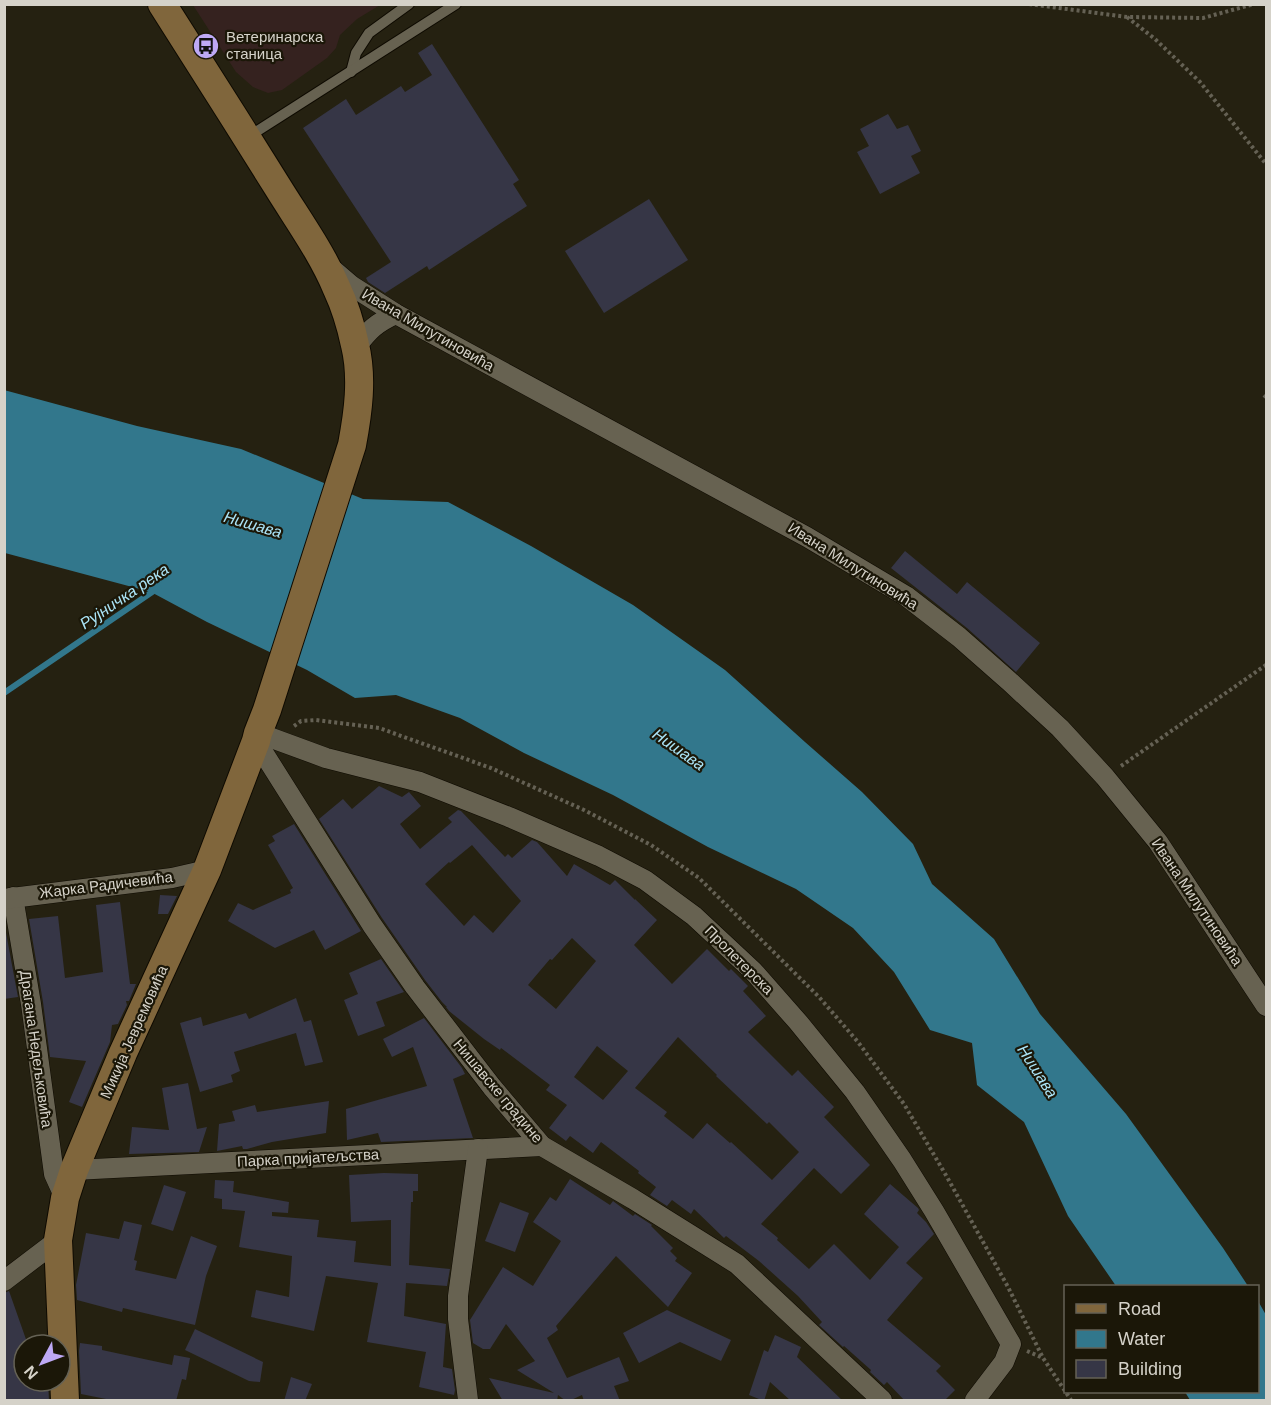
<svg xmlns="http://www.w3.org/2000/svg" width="1271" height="1405" viewBox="0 0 1271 1405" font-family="Arial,sans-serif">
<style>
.industrial{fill:#35221f}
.water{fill:#32778c}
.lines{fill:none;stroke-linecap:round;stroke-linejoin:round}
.stream{stroke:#32778c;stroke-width:6}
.building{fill:#363646;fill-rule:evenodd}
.lane-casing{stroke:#0e0a01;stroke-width:12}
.street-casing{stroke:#0e0a01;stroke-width:21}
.secondary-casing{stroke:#0e0a01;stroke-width:30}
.path{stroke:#656154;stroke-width:4;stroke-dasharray:3 3;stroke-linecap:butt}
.lane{stroke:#676251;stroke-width:10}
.street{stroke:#676251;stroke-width:20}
.secondary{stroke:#80663c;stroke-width:28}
.labels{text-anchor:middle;stroke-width:4.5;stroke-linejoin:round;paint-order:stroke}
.poi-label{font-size:15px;fill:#d5d2c9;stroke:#1b1708;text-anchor:start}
.street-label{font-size:15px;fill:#d5d2c9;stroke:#1b1708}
.water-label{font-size:16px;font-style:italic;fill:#abe4f7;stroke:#1b1708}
</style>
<rect width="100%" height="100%" fill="#252111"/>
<polygon class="industrial" points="193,5 380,5 357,19 340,35 336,48 327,58 282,90 268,93 253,87 236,72"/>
<g class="water">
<polygon points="4,390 137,426 241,449 363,499 448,502 531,546 633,605 725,670 805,742 862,792 913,844 932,884 994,939 1040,1014 1126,1114 1223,1248 1248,1286 1116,1286 1068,1216 1024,1122 977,1085 972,1043 930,1030 894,972 853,928 796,889 708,847 613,795 524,753 460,718 396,695 355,698 307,670 207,622 151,592 5,553"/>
<polygon points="1258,1301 1266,1315 1266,1400 1190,1400 1185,1392 1258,1392"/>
</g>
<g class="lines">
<polyline class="stream" points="4,693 158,588"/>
</g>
<g class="building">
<polygon points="432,44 519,180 513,184 527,206 429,270 427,266 385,293 368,282 366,278 391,262 303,128 346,99 356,115 401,86 405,92 432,75 418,53"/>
<polygon points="888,114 897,129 908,125 921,151 911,156 920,173 880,194 857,152 869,146 860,129"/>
<polygon points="649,199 688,260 604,313 565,251"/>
<polygon points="905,551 957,594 967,582 1040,643 1016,672 967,628 891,568"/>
<path d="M379 786 402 797 409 792 421 806 400 824 420 849 452 822 448 818 458 810 461 811 505 857 508 854 512 858 532 840 537 842 567 876 574 864 610 885 615 880 635 900V899L657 920 634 945 672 984 707 949 729 971 731 969 748 986 743 991 766 1016 748 1032 792 1076 798 1070 834 1107 824 1117 870 1165 841 1194 814 1168 761 1224 778 1238 777 1240 809 1269 834 1244 870 1280 899 1247 864 1214 890 1184 918 1208 919 1210 917 1213 926 1222 934 1234 906 1263 923 1278 887 1320 941 1366 936 1371 955 1390 944 1401H905L887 1382 884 1385 870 1372 871 1370 844 1346 843 1347 819 1325 822 1322 798 1296 759 1261 726 1236 724 1238 694 1209 691 1214 672 1200 667 1206 650 1195 656 1187 638 1173 639 1171 601 1142 593 1153 570 1136 566 1141 549 1128 567 1105 546 1090 550 1085 501 1048 500 1050 484 1039 449 1011 446 1007H447L442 1002 425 980 382 918 319 819 343 799 352 809ZM472 845 521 901 493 933 474 915 464 926 425 884 449 862 450 863ZM572 938 596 961 556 1009 528 985 550 959 552 960ZM678 1037 717 1075 716 1076 767 1124 769 1122 799 1152 772 1180 731 1142 730 1143 707 1123 693 1139 664 1116 667 1112 635 1088ZM597 1046 628 1071 603 1100 574 1077Z"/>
<polygon points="294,824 361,931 325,950 314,930 275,948 228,921 238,903 253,910 291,893 290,890 293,888 268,845 275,841 272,836"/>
<polygon points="160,895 177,896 168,914 158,914"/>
<polygon points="120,902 130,984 136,984 129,1001 126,1001 127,1005 118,1024 112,1025 110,1042 82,1107 69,1102 86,1061 50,1057 43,1002 29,919 58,916 65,978 103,972 96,905"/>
<polygon points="4,922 18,997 4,999"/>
<polygon points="381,959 404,992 376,1002 385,1026 358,1036 344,1000 358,994 349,973"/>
<polygon points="296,998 304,1022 311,1020 323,1062 305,1066 296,1033 234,1052 240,1071 231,1075 233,1082 200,1092 180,1023 201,1017 203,1026 246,1013 249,1019"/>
<polygon points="424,1018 462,1068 465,1074 453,1079 473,1138 381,1142 378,1133 347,1140 346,1109 427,1086 413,1047 392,1057 383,1039"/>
<polygon points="188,1083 197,1129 207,1127 199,1152 129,1154 132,1127 169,1130 162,1088"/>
<polygon points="329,1101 326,1133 272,1142 247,1149 243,1149 242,1146 217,1151 219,1124 235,1121 232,1111 255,1105 257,1112"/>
<polygon points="384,1173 418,1174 418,1191 413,1191 413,1202 411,1202 409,1265 450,1269 447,1286 406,1283 404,1316 446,1324 443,1367 452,1369 455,1390 454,1395 419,1387 426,1352 367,1342 378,1283 326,1276 314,1331 251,1317 256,1290 289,1297 292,1256 239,1247 245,1211 222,1209 222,1199 214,1198 215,1180 234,1181 233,1192 289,1202 288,1213 272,1212 272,1216 319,1220 317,1237 356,1241 354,1262 391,1266 391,1220 351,1222 349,1175"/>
<polygon points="570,1179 610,1205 613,1201 633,1216 635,1214 652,1225 651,1226 673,1248 670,1251 677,1258 675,1261 692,1273 668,1307 616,1256 556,1326 558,1330 547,1338 567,1378 619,1357 629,1381 614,1386 620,1401 584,1401 582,1395 569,1401 566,1401 558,1395 557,1401 503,1401 489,1378 554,1393 517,1370 535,1361 506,1324 490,1349 483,1349 473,1343 470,1320 503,1267 533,1286 561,1241 533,1222 550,1197 556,1201"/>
<polygon points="164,1185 186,1192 173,1231 151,1224"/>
<polygon points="500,1202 529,1213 515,1252 485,1241"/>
<polygon points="124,1221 142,1225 134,1260 137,1261 135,1270 176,1279 191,1236 217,1246 206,1276 195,1325 123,1308 122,1312 77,1300 76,1285 86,1233 119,1239"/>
<polygon points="9,1291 28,1345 24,1345 24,1381 48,1381 49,1401 4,1401 4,1293"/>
<polygon points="667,1310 731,1340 721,1361 680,1342 639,1363 623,1333"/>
<polygon points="195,1329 263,1362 260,1382 249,1381 185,1350"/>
<polygon points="775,1335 801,1347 797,1357 843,1401 791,1401 770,1382 764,1401 749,1395 764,1350 768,1352"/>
<polygon points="80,1343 102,1346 102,1350 172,1365 174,1355 190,1358 186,1380 182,1379 176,1401 116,1401 81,1394 79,1351"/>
<polygon points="291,1377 312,1384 305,1401 284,1401"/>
</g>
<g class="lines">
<g class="lane-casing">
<g id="lane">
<polyline points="351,72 356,53 369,33 409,4"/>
<polyline points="248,137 456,4"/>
</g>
</g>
<g class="street-casing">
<g id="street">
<polyline points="331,268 352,286 396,314 807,537 906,596 959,637 1009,681 1060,728 1105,777 1158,842 1266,1006"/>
<path d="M356 347C369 330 376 323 396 314"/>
<polyline points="258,733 326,758 420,782 509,817 599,856 645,880 694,916 753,971 798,1022 855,1092 902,1160 934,1211 1011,1344 1004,1362 975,1400"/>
<polyline points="256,741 372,925 415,987 492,1087 542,1146 633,1199 737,1264 882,1400"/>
<polyline points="13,897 31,1004 54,1174 65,1198"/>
<polyline points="4,899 172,878 207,870"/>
<polyline points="74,1170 542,1146"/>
<polyline points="4,1281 58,1240"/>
<polyline points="468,1400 458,1319 458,1296 478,1149"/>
</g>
</g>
<g class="secondary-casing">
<path id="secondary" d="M65 1400 58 1240 65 1198 74 1170 123 1053 207 870 256 741 258 733 267 710 352 445C358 413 363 378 355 345 351 326 345 306 337 289 322 253 298 220 277 186 239 125 201 65 162 4"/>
</g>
<g class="path">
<polyline points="1029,4 1127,17 1203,18 1254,4"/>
<polyline points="1127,17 1155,39 1200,82 1266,164"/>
<polyline points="1264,395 1266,397"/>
<polyline points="294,726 301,721 316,720 379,728 491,768 584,810 651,845 699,878 819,997 858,1042 904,1104 947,1177 1008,1287 1043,1358"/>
<polyline points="1121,766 1266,665"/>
<polyline points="1027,1351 1043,1358 1071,1400"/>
</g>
<use href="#lane" class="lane"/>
<use href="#street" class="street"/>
<use href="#secondary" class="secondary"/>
</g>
<defs>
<g id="bus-disc" transform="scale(1.35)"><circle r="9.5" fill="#bea9f5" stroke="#1b1708"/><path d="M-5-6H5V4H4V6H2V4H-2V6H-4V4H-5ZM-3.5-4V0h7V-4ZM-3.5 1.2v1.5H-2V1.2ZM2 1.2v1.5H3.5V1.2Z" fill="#111"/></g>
</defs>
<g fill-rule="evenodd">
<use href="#bus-disc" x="206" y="46"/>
</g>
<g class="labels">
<g class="poi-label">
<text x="226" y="42">Ветеринарска<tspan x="226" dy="17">станица</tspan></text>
</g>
<g class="street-label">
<text transform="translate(428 330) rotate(30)" y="5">Ивана Милутиновића</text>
<text transform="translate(853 566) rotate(32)" y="5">Ивана Милутиновића</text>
<text transform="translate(106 885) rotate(-7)" y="5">Жарка Радичевића</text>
<text transform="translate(1197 902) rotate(56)" y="5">Ивана Милутиновића</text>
<text transform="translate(739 960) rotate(45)" y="5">Пролетерска</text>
<text transform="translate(134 1032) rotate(-66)" y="5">Микија Јевремовића</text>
<text transform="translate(36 1049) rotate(82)" y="5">Драгана Недељковића</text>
<text transform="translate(498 1091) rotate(50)" y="5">Нишавске градине</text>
<text transform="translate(308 1158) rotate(-3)" y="5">Парка пријатељства</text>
</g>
<g class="water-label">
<text transform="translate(253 524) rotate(16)" y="6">Нишава</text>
<text transform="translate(124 596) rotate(-34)" y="6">Рујничка река</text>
<text transform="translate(679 749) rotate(35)" y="6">Нишава</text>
<text transform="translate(1038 1071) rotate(57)" y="6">Нишава</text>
</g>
</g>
<rect width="1271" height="1405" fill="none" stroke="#d5d2c9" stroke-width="12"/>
<rect x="1064" y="1285" width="195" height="108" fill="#1b1708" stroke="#656255" stroke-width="1.5"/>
<rect x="1076" y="1304" width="30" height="9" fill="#80663c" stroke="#656255" stroke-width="1.5"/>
<text x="1118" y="1315" font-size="18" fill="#d5d2c9">Road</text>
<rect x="1076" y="1330" width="30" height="18" fill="#32778c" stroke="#656255" stroke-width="1.5"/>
<text x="1118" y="1345" font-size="18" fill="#d5d2c9">Water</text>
<rect x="1076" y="1360" width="30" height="18" fill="#363646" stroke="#656255" stroke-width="1.5"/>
<text x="1118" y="1375" font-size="18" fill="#d5d2c9">Building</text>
<g transform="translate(42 1363) rotate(229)"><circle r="28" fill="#1b1708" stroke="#656255" stroke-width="1.5"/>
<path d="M0-4.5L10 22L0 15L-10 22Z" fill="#bea9f5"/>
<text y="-9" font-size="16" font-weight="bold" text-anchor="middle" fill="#d5d2c9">N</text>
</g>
</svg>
